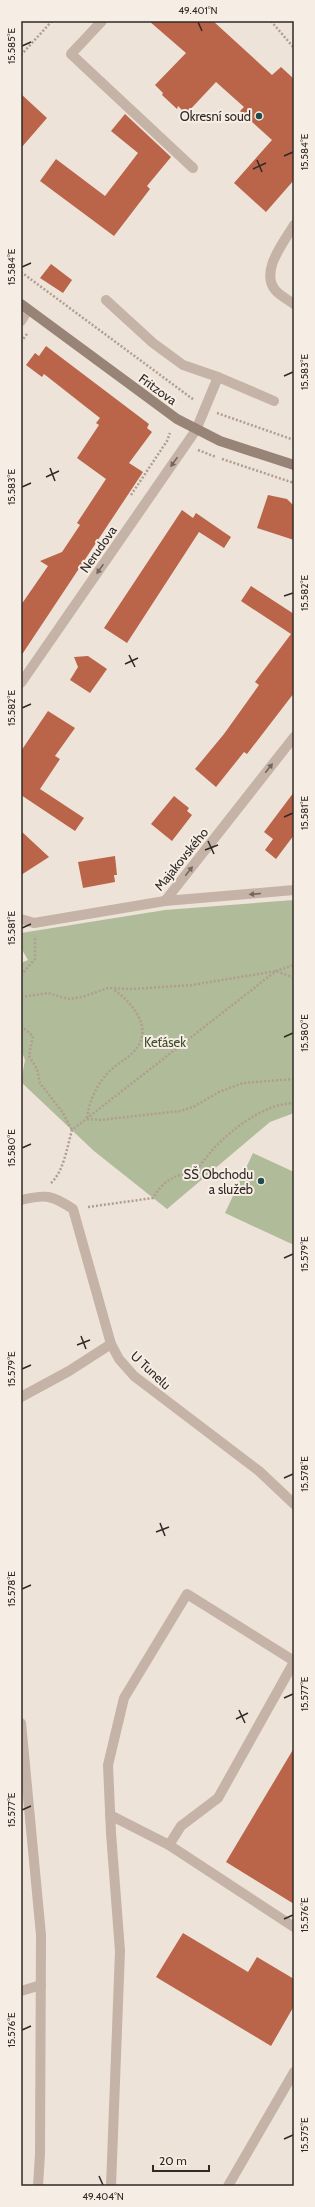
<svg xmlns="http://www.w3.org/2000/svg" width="315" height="2207" viewBox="0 0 315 2207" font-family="Cabin,sans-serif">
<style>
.green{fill:#b0bb9a}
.building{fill:#ba644a}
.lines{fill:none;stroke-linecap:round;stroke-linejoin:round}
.path{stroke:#b09d90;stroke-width:2.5;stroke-dasharray:2 2;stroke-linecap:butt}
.lane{stroke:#c4b3a6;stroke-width:10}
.street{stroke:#c4b3a6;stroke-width:10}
.secondary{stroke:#988377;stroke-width:10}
.oneway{fill:#736760}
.ticks{fill:none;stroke:#312926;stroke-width:1.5}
.poi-dot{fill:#204c4e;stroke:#f6eee4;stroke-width:1.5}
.labels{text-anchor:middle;stroke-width:4;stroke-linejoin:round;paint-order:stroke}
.poi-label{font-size:13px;fill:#312926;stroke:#f6eee4;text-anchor:end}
.street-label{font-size:13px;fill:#312926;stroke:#f6eee4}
.park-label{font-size:13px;fill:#414d2c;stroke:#f6eee4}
.neatline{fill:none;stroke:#312926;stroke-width:1.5}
.ticks-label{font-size:10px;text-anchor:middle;fill:#312926}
</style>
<rect width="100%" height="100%" fill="#eee3d8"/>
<g class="green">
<polygon points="294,900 294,1113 270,1122 167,1209 94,1151 21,1082 25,1060 21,1050 21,963 28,960 21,948 21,933 165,910"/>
<polygon points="253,1153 294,1172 294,1245 225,1213"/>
</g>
<g class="building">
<polygon points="149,21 213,21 272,75 281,67 294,79 294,180 266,212 234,183 272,140 240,111 244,107 216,82 186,114 178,106 177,109 162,95 163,93 155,85 186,53"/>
<polygon points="21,94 47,118 21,148"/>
<polygon points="125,114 171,157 147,186 150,189 114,236 40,181 56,159 105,196 138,153 111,131"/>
<polygon points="51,264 72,280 63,293 40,278"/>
<polygon points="46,346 149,424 147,428 152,432 129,463 143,472 21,656 21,605 48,566 40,561 62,552 80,525 77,523 106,479 77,458 99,425 96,423 100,418 44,374 42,377 26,365 35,353 39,356"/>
<polygon points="268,495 287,499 294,506 294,540 257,528"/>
<polygon points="182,510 193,518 196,513 231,537 224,548 199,532 127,643 104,628"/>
<polygon points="251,586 294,614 294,693 247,754 244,752 216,787 195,769 224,734 259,685 255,682 291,634 241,601"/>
<polygon points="88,656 107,669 90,693 70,680 78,667 74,657"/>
<polygon points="48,711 75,728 55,756 60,759 40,789 84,818 75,831 21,795 21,751"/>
<polygon points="294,792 294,835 276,859 265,850 273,839 264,832"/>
<polygon points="174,796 189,808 187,811 192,815 172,841 151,824"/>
<polygon points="21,831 49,857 21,875"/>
<polygon points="115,856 117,875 114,875 115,882 83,888 78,862"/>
<polygon points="294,1748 294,1904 226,1862"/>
<polygon points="183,1933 248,1972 257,1957 294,1979 294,2006 271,2046 156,1977"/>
</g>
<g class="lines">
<g class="path">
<polyline points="271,21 294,48"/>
<polyline points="21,55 52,21"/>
<polyline points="21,272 194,400"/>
<polyline points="21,342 27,334"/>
<polyline points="217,413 294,440"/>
<polyline points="198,450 216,457"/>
<polyline points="222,459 294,483"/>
<polyline points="131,495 167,441 170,433"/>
<polyline points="21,975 35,959 35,936"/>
<polyline points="21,997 48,993 68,999 82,997 108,988 132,989 192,985 276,971 294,978"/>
<polyline points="21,1026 33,1036 29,1056 37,1069 40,1083 63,1113 72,1130"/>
<path d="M87 1118C89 1102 96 1086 107 1074 115 1064 127 1060 135 1050 155 1029 131 1001 113 989"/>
<polyline points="87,1119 100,1120 180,1111 193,1107 219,1092 243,1083 294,1079"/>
<path d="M51 1183C64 1171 67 1147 72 1130L276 971 294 965"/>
<path d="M88 1207 153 1198C164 1180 174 1175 194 1172 202 1164 208 1154 216 1146 236 1126 265 1104 294 1103"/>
</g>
<g class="lane">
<polyline points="102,21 71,54 193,168"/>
<path d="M294 225C284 242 259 272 276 291 281 296 288 300 294 304"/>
<polyline points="106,300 153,343 183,365 218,377 274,401"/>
<polyline points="196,430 218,377"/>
<path d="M21 1200C46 1194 52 1195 73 1209L111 1344 119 1359 134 1376 259 1471 294 1504"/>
<polyline points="21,1397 69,1371 111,1344"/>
<polyline points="21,1723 41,1935 40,2154 38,2186"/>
<polyline points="110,1815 169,1845 294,1927"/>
<polyline points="169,1845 181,1826 218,1798 294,1662"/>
<polyline points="21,1991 41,1985"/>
<polyline points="111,2186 120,1951 111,1833 108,1765 124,1698 187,1594 294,1661"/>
<polyline points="228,2186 294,2072"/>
</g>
<g class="street">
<polyline points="21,321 28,310"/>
<polyline points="21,683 196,430"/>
<polyline points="165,901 294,737"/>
<polyline points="21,919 34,923 165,901 294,890"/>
</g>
<polyline class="secondary" points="21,304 177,419 220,441 294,465"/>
</g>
<defs><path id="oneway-solid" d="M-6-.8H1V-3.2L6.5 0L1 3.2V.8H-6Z"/></defs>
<g class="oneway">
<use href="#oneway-solid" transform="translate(174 462) rotate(125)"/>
<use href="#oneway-solid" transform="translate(100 569) rotate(125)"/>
<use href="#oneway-solid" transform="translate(269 768) rotate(-52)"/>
<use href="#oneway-solid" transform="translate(189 871) rotate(-52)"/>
<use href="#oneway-solid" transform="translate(255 894) rotate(175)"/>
</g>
<path class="ticks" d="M198 22 202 31M22 46 31 42M284 156 293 152M257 160 262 172M253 169 266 163M22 267 31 263M284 376 293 372M50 468 55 481M46 477 59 471M22 487 31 483M284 596 293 593M129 655 135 667M125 664 138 658M22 708 31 704M284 817 293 813M208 841 214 854M205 850 218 845M22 928 31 924M284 1037 293 1033M22 1148 31 1144M284 1258 293 1254M81 1336 86 1349M77 1345 90 1340M22 1369 31 1365M284 1478 293 1474M160 1523 165 1536M156 1532 169 1527M22 1589 31 1585M284 1698 293 1694M239 1710 245 1723M236 1719 248 1713M22 1810 31 1806M284 1919 293 1915M22 2030 31 2026M284 2139 293 2135M99 2176 103 2185"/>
<g class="poi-dot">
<circle cx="259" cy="116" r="4"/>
<circle cx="261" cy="1181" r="4"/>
</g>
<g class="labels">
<g class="poi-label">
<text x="251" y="121">Okresní soud</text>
<text x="253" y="1179">SŠ Obchodu<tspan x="253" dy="15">a služeb</tspan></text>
</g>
<g class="street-label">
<text transform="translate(158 389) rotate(36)" y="5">Fritzova</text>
<text transform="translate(98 549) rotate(-55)" y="5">Nerudova</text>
<text transform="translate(181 859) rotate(-51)" y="5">Majakovského</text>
<text transform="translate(151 1370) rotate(43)" y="5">U Tunelu</text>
</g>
<g class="park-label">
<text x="165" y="1047">Keťásek</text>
</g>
</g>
<rect width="315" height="2207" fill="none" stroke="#f6eee4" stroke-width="44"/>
<path d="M153 2165v6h56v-6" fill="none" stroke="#312926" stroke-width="2"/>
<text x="159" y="2165" font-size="12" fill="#312926" stroke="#f6eee4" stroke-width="3" paint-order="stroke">20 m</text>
<rect x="22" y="22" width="271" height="2163" class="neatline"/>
<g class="ticks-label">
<text x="198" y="14">49.401°N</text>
<text transform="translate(11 46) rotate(-90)" y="4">15.585°E</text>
<text transform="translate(304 152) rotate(-90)" y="4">15.584°E</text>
<text transform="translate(11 267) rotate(-90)" y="4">15.584°E</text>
<text transform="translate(304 372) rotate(-90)" y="4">15.583°E</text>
<text transform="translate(11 487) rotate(-90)" y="4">15.583°E</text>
<text transform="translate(304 593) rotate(-90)" y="4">15.582°E</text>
<text transform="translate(11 708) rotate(-90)" y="4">15.582°E</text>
<text transform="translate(304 813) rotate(-90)" y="4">15.581°E</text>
<text transform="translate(11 928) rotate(-90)" y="4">15.581°E</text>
<text transform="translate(304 1033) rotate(-90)" y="4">15.580°E</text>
<text transform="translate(11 1148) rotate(-90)" y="4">15.580°E</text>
<text transform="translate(304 1254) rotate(-90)" y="4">15.579°E</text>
<text transform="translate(11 1369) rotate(-90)" y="4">15.579°E</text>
<text transform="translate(304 1474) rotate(-90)" y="4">15.578°E</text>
<text transform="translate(11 1589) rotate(-90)" y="4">15.578°E</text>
<text transform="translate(304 1694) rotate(-90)" y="4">15.577°E</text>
<text transform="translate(11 1810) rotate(-90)" y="4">15.577°E</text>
<text transform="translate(304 1915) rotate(-90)" y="4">15.576°E</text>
<text transform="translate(11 2030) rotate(-90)" y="4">15.576°E</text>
<text transform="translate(304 2135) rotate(-90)" y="4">15.575°E</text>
<text x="103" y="2200">49.404°N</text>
</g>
</svg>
